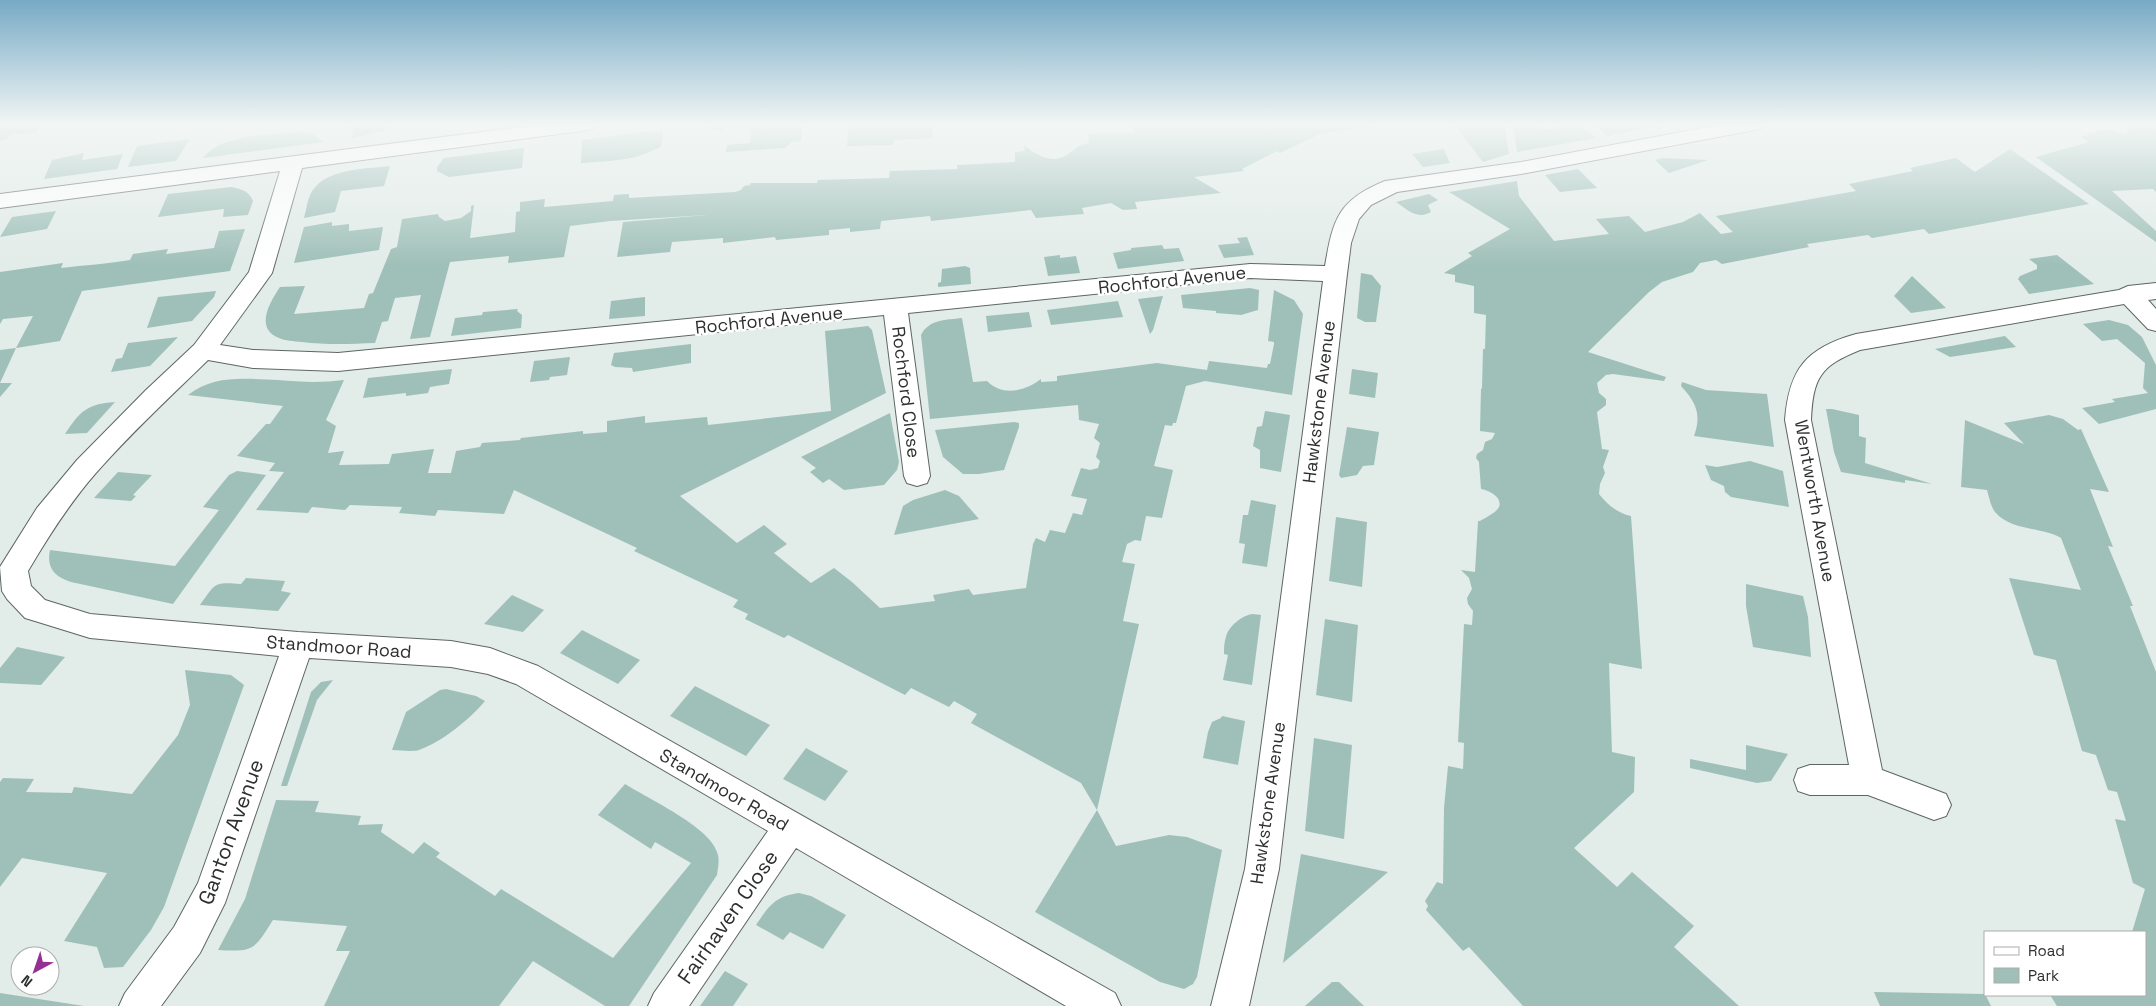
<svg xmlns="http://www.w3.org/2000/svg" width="2156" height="1006" viewBox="0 0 2156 1006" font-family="'Space Grotesk',sans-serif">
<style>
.green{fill:#9fc0b8}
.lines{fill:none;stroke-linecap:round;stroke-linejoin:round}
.street-casing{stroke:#5e6664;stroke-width:2}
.street{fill:#fff;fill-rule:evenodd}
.labels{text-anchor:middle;stroke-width:5;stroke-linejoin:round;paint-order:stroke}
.street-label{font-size:18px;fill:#2d302f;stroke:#fff}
.near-street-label{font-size:21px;fill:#2d302f;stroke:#fff}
</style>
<rect width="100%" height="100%" fill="#e2ece9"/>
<g class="green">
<polygon points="0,124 41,124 37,132 10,135 7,139 0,140"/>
<polygon points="351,124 387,124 384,131 352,138 353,134"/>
<polygon points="710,124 803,124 801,141 791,142 785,148 726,152 727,145 750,143 752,129 723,128 722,131 712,129"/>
<polygon points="849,124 932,124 933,138 894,140 893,145 847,146"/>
<path d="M1133 124H1383L1320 134 1280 153 1277 151 1242 169 1244 171 1194 177 1221 193 1135 202 1137 209 1123 210 1111 203 1082 208 1084 214 1036 218 1031 210 931 221 930 216 881 221 880 229 850 232V228L829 230V235L776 240 775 237 723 243V238L672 242 670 252 617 257 623 222 707 215 610 221 570 226 564 257 508 263 509 256 450 262 430 337 410 339 421 295 395 298 388 321 382 322 375 343C350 344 326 345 302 342 294 341 285 341 279 338 254 328 270 302 280 287L305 286 294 314 364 308 369 294 373 293 391 249 397 247 402 219 438 214 439 217 445 221 461 218 471 211V206L474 205 470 238 515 232 516 212 520 211V202L545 199 544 207 613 201 614 195 629 194V198L735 192 741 190 744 186 750 185 751 183H817L818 180 889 178 890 171 957 169V165L1015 162V152L1025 151 1024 145C1035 154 1050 164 1065 156 1076 150 1076 145 1089 143L1088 134 1134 133Z"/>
<polygon points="1454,124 1504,124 1509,154 1483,162"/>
<path d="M1513 124H1534C1543 133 1555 128 1568 126L1569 128 1582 126 1596 138 1517 152Z"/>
<polygon points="1600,124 1669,124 1607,136 1595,125"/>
<polygon points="2133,124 2146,124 2156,127 2156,192 2153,189 2112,191 2156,231 2156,242 2036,157 2089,142 2081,137 2106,129 2125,135"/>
<path d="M654 131 662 132 663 135 661 146C638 161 608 161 581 163L582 140Z"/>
<path d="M297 132 313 134 323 142 203 158C224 133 268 136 297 132Z"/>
<polygon points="190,139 176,161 128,167 137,146"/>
<polygon points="524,148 522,168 449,177 437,171 437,167 444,158"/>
<polygon points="1444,149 1450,163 1423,167 1412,154"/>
<path d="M2010 149 2089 204 1929 234 1924 229 1872 238 1868 235 1807 244 1809 247 1722 264 1716 260 1700 263 1693 272 1662 282 1649 292 1588 352 1666 377 1664 381 1613 374 1606 375 1597 383 1599 393 1606 399V405L1597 412 1602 449 1609 450 1603 467 1605 473 1600 484 1599 494C1608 505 1617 513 1631 516L1642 669 1609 663 1612 752 1635 757 1634 792 1574 848 1617 887 1632 872 1694 926 1674 947 1739 1006H1523L1469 947 1463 951 1426 910 1428 906 1425 901 1437 882 1443 884 1444 808 1448 766 1463 769 1464 743 1458 742 1464 624 1472 625 1473 611 1468 604 1467 598 1472 589 1469 578 1461 570 1475 572 1478 521H1480C1485 518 1497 512 1499 507 1503 497 1488 490 1481 489L1479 462 1476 458 1477 454 1483 450 1485 442 1492 439 1495 433 1480 431 1481 389 1482 388 1483 349H1485L1486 315 1474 313V286L1455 282V275L1444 273 1472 256 1468 253 1510 229 1449 192 1517 181 1519 196 1554 241 1609 234 1596 219 1629 216 1645 232 1683 222 1700 213 1721 234 1733 232 1716 216 1856 191 1849 184 1913 171 1910 168 1956 158 1975 172Z"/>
<polygon points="84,153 82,160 123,154 117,169 44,179 52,160"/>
<polygon points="1663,158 1708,160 1669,173 1655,160"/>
<path d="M390 166 384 186 341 191 335 212 304 218C306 211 307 202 310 195 322 168 366 169 390 166Z"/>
<polygon points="1578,169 1597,188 1560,192 1545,175"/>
<path d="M231 187C242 189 249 191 253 201L248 215 223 217 224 209 158 217 168 194Z"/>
<path d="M1429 194 1438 200 1428 205 1431 212C1417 220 1408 210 1396 202Z"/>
<polygon points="56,211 47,229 0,237 12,217"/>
<polygon points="332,222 332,226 349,224 349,231 383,227 379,250 294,263 304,227"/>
<path d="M245 229 230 271 82 291 60 341 16 348 0 383H12L0 397V350L16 348 33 316 3 319 0 324V272L63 263 61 268C85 265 107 264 130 260L133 254 168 249 166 254 214 248 219 231Z"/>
<polygon points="1247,237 1254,255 1224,258 1218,245 1240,243 1237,238"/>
<polygon points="1162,245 1164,249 1179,248 1184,261 1118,269 1113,253 1131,250 1131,248"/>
<polygon points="1060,255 1060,258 1076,256 1080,273 1048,276 1044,257"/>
<polygon points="2057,255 2094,284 2029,294 2018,279 2020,276 2037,269 2037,265 2029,259"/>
<polygon points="965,266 970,268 971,284 938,287 938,283 941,282 942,269"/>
<polygon points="1361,273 1372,275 1381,286 1376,322 1365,322 1357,318"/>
<polygon points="1912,276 1946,308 1911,313 1894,296"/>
<polygon points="1250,288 1259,290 1258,310 1241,315 1216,313 1216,311 1183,308 1181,295"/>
<path d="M1274 290 1294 300 1303 314 1292 395 1205 381 1186 386 1176 423H1173L1172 426 1165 425 1154 466 1173 470 1162 518 1146 516 1141 541 1135 540 1127 544 1122 562 1135 564 1123 621 1139 624 1097 810 1116 846 1169 835 1187 837 1222 850 1197 977 1193 984 1184 989 1160 982 1035 912 1097 810 1081 783 971 723 977 714 954 701 949 707 911 688 905 695 788 635 784 638 745 619 748 614 733 607 738 600 634 551 637 548 514 490 504 514 438 510 435 516 399 513 402 507 350 505 345 510 312 507 308 513 256 510 284 472 269 471 275 463 237 456 266 424H270L283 406 188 395C215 374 246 379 278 380 300 382 322 383 344 380L326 420 336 426 328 453 344 451 339 465 389 464 392 454 434 449 428 473H451L456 451 480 447 482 443 520 440 521 438 583 431V434L607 432V421L645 416V423L707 417 708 425 831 411 825 331 868 326 872 330 886 393 680 496 737 543 764 525 787 544 774 553 811 583 834 568 852 582 880 608 935 601 933 595 969 589 973 595 1026 588 1033 544 1036 538 1045 542 1050 530 1065 533 1073 513 1082 515 1087 499 1071 496 1081 468 1090 470 1098 468 1100 461 1096 457 1100 443 1094 438 1099 424 1079 420 1078 405 930 419 921 335C929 319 947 320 962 318L973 382 987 381C1003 397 1025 391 1041 379V382L1057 381V376L1157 363 1207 370 1209 361 1267 368 1268 364H1270L1274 344V342L1268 341Z"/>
<polygon points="216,291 214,297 192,321 147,328 158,297"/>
<polygon points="1163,296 1153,330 1150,334 1138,299"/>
<polygon points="645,297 645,316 609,319 611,301"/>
<polygon points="1118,301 1123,317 1051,325 1047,310"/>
<polygon points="518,309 517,311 522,315 521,328 451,336 455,318 482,315 483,312"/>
<polygon points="1029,312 1032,327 988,332 986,316"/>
<polygon points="2109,320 2128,325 2142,337 2156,365 2156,409 2099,424 2082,408 2115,402 2112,399 2148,393 2143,388 2145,363 2117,339 2102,341 2083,324"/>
<polygon points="2005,336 2016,347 1950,357 1935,349"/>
<polygon points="178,337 150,366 111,372 116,359 122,358 128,343"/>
<polygon points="691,344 691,363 633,372 632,368 615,367 611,365 614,353"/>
<polygon points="570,357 567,375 550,377 549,380 530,382 534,361"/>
<polygon points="452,369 449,384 430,387 428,393 406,396 406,393 363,398 368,378"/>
<polygon points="1352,369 1378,373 1375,398 1349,394"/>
<path d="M1682 382 1706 390 1767 394 1774 447 1694 436C1702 415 1696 402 1681 386Z"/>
<path d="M115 402 87 433 65 434C80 411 87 404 115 402Z"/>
<polygon points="1826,409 1832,409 1859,415 1859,436 1866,438 1865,463 1932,484 1905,480 1905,483 1841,472 1834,452"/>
<polygon points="1265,411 1290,415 1281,472 1260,468 1260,450 1253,446 1257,427 1262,426"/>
<polygon points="890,413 899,462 897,470 884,485 844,490 829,479 823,483 810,472 816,468 801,457"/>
<path d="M2049 415 2063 419 2078 430 2081 429 2109 492 2090 489 2113 547 2108 546 2133 606H2130L2156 672V1006H2057L2050 995H2145V932H2132L2145 889 2133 883 2115 819 2126 821 2117 792 2108 790 2096 755 2082 751 2056 660 2034 655 2009 578 2081 590 2061 538C2042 527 2011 531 1995 512 1991 507 1989 497 1987 490L1961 487 1965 420 2024 444 2004 423Z"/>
<polygon points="1014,422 1019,423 1019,427 1004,470 979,474 963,474 943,457 935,430"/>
<polygon points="1347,427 1379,432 1374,465 1363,466 1357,475 1341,478 1339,475"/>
<polygon points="1750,461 1783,471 1789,507 1731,497 1725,492 1724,486 1711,480 1705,465 1717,467"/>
<path d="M237 471 266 475 173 604 71 582C55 577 46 568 50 550L175 566 219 510 203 507 229 475Z"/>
<polygon points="118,472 152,475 133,495 136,496 131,501 94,498"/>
<polygon points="945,490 959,496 979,519 894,535 903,506 913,500"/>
<polygon points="1251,500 1276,505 1267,567 1242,563 1245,544 1239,543 1243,515 1248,515"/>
<polygon points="1336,517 1367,522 1362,587 1329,581"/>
<path d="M246 578 285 581 281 591 291 593 278 611 200 605C216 583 213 582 241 584Z"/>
<polygon points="1746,584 1803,596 1808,617 1811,657 1753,647 1746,606"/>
<polygon points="512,595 544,610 523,632 484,624"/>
<path d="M1253 614 1261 615 1252 685 1223 680 1228 655 1224 654C1224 649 1224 642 1226 637 1228 627 1242 615 1253 614Z"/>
<polygon points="1325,619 1358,625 1352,702 1316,695"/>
<polygon points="582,630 640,660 618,684 560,653"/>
<polygon points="17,647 65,657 41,685 0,683 0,668"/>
<polygon points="185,670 231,675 244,685 164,907 151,930 123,967 104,968 97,947 64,941 107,873 22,858 0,887 0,782 3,778 34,779 26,792 72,793 74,787 132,794 178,735 190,705"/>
<polygon points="333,680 317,700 287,786 281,786 311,692 321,682"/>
<polygon points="695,686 770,725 746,756 670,716"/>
<path d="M446 689 476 696 485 701C470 719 442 742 419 750 412 752 400 750 392 750L406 712 440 690Z"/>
<polygon points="1222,716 1245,721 1238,765 1203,758 1208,732 1212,722 1221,718"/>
<polygon points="1314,738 1352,745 1344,839 1305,831"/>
<polygon points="1746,745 1788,754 1771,781 1757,783 1690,768 1690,759 1746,770"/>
<polygon points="806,748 848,771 825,801 783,779"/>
<path d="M625 784C647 798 710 827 717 852 720 860 718 867 717 875L629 1006H605L533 961 499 1006H324L350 951H336L347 926 273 920C254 950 254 952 218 950L245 899 276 800 319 801 315 812 361 816 358 825 383 824 381 832 413 854 424 842 440 853 436 857 495 896 501 889 613 958 691 863 655 842 651 849 598 815Z"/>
<polygon points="1301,854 1388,872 1283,963"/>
<path d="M799 893 811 896 846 915 823 949 790 932 783 940 756 925C769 906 775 896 799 893Z"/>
<polygon points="725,971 748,984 733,1006 700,1006"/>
<polygon points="1332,982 1339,982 1364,1006 1305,1006"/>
<polygon points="1874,992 1985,994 1991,1006 1880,1006"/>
<polygon points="0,993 84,1006 0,1006"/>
</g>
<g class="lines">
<g class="street-casing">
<g id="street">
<path d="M544 124H599L596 128 589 130 302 168 272 273 220 345 253 350 338 353 1250 264 1325 266C1333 219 1338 200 1385 181L1521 162 1724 124H1765L1762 128 1755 130 1521 174 1397 192 1371 205 1359 219 1351 243 1347 274 1279 869 1249 1006H1211L1245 869 1323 281 1250 278 908 313 930 476 927 483 917 486 907 483 904 476 884 315 338 371 253 368 208 360C170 397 130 434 95 474 69 504 48 537 28 571L31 586 45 600 90 614 298 632 451 641 490 648 538 666 1115 993 1121 1006H1066L796 848 689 1006H648L654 993 768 831 516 684 488 674 451 667 309 658 225 903 200 953 161 1006H119L125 993 174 927 198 883 279 656 90 638 35 621 25 618 7 599 2 591 0 567 37 508 77 460 146 390 194 345 249 272 280 171 0 208V194Z"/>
<path d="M2156 283V299L2148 300 2156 309V331L2148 329 2124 304 1860 350C1820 366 1813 378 1811 420L1882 770 1946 794 1951 805 1946 816 1934 820 1868 795H1810L1798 791 1794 780 1798 769 1810 765H1849L1785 420C1789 369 1806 348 1856 334L2119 290 2128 286Z"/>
</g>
</g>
<use href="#street" class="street"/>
</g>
<linearGradient id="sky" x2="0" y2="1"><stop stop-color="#77aac5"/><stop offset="0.47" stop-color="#f2f6f5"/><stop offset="1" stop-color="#f2f6f5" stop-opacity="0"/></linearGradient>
<rect width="2156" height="265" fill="url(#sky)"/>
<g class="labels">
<g class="street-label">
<text transform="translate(1172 280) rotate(-6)" y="6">Rochford Avenue</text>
<text transform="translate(769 320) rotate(-6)" y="6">Rochford Avenue</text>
<text transform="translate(906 392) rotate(83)" y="6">Rochford Close</text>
<text transform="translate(1319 402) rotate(-83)" y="6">Hawkstone Avenue</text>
<text transform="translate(1815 501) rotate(80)" y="6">Wentworth Avenue</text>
<text transform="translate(339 647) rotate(4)" y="6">Standmoor Road</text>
<text transform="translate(724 790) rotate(30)" y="6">Standmoor Road</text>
<text transform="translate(1268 803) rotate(-82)" y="6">Hawkstone Avenue</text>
</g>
<g class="near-street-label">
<text transform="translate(231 832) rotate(-70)" y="7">Ganton Avenue</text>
<text transform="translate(728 917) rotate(-55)" y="7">Fairhaven Close</text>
</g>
</g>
<rect x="1984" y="931" width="162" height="65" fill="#ffffff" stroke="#abacac"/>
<rect x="1994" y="947" width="25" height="8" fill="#ffffff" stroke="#abacac"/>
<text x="2028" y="956" font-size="15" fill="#2d302f">Road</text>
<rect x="1994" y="968" width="25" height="15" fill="#9fc0b8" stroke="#abacac"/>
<text x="2028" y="981" font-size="15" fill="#2d302f">Park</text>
<g transform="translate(35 971) rotate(220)"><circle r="24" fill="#ffffff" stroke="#abacac"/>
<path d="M0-4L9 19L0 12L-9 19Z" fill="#962f94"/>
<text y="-8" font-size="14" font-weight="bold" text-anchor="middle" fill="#2d302f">N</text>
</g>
</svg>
